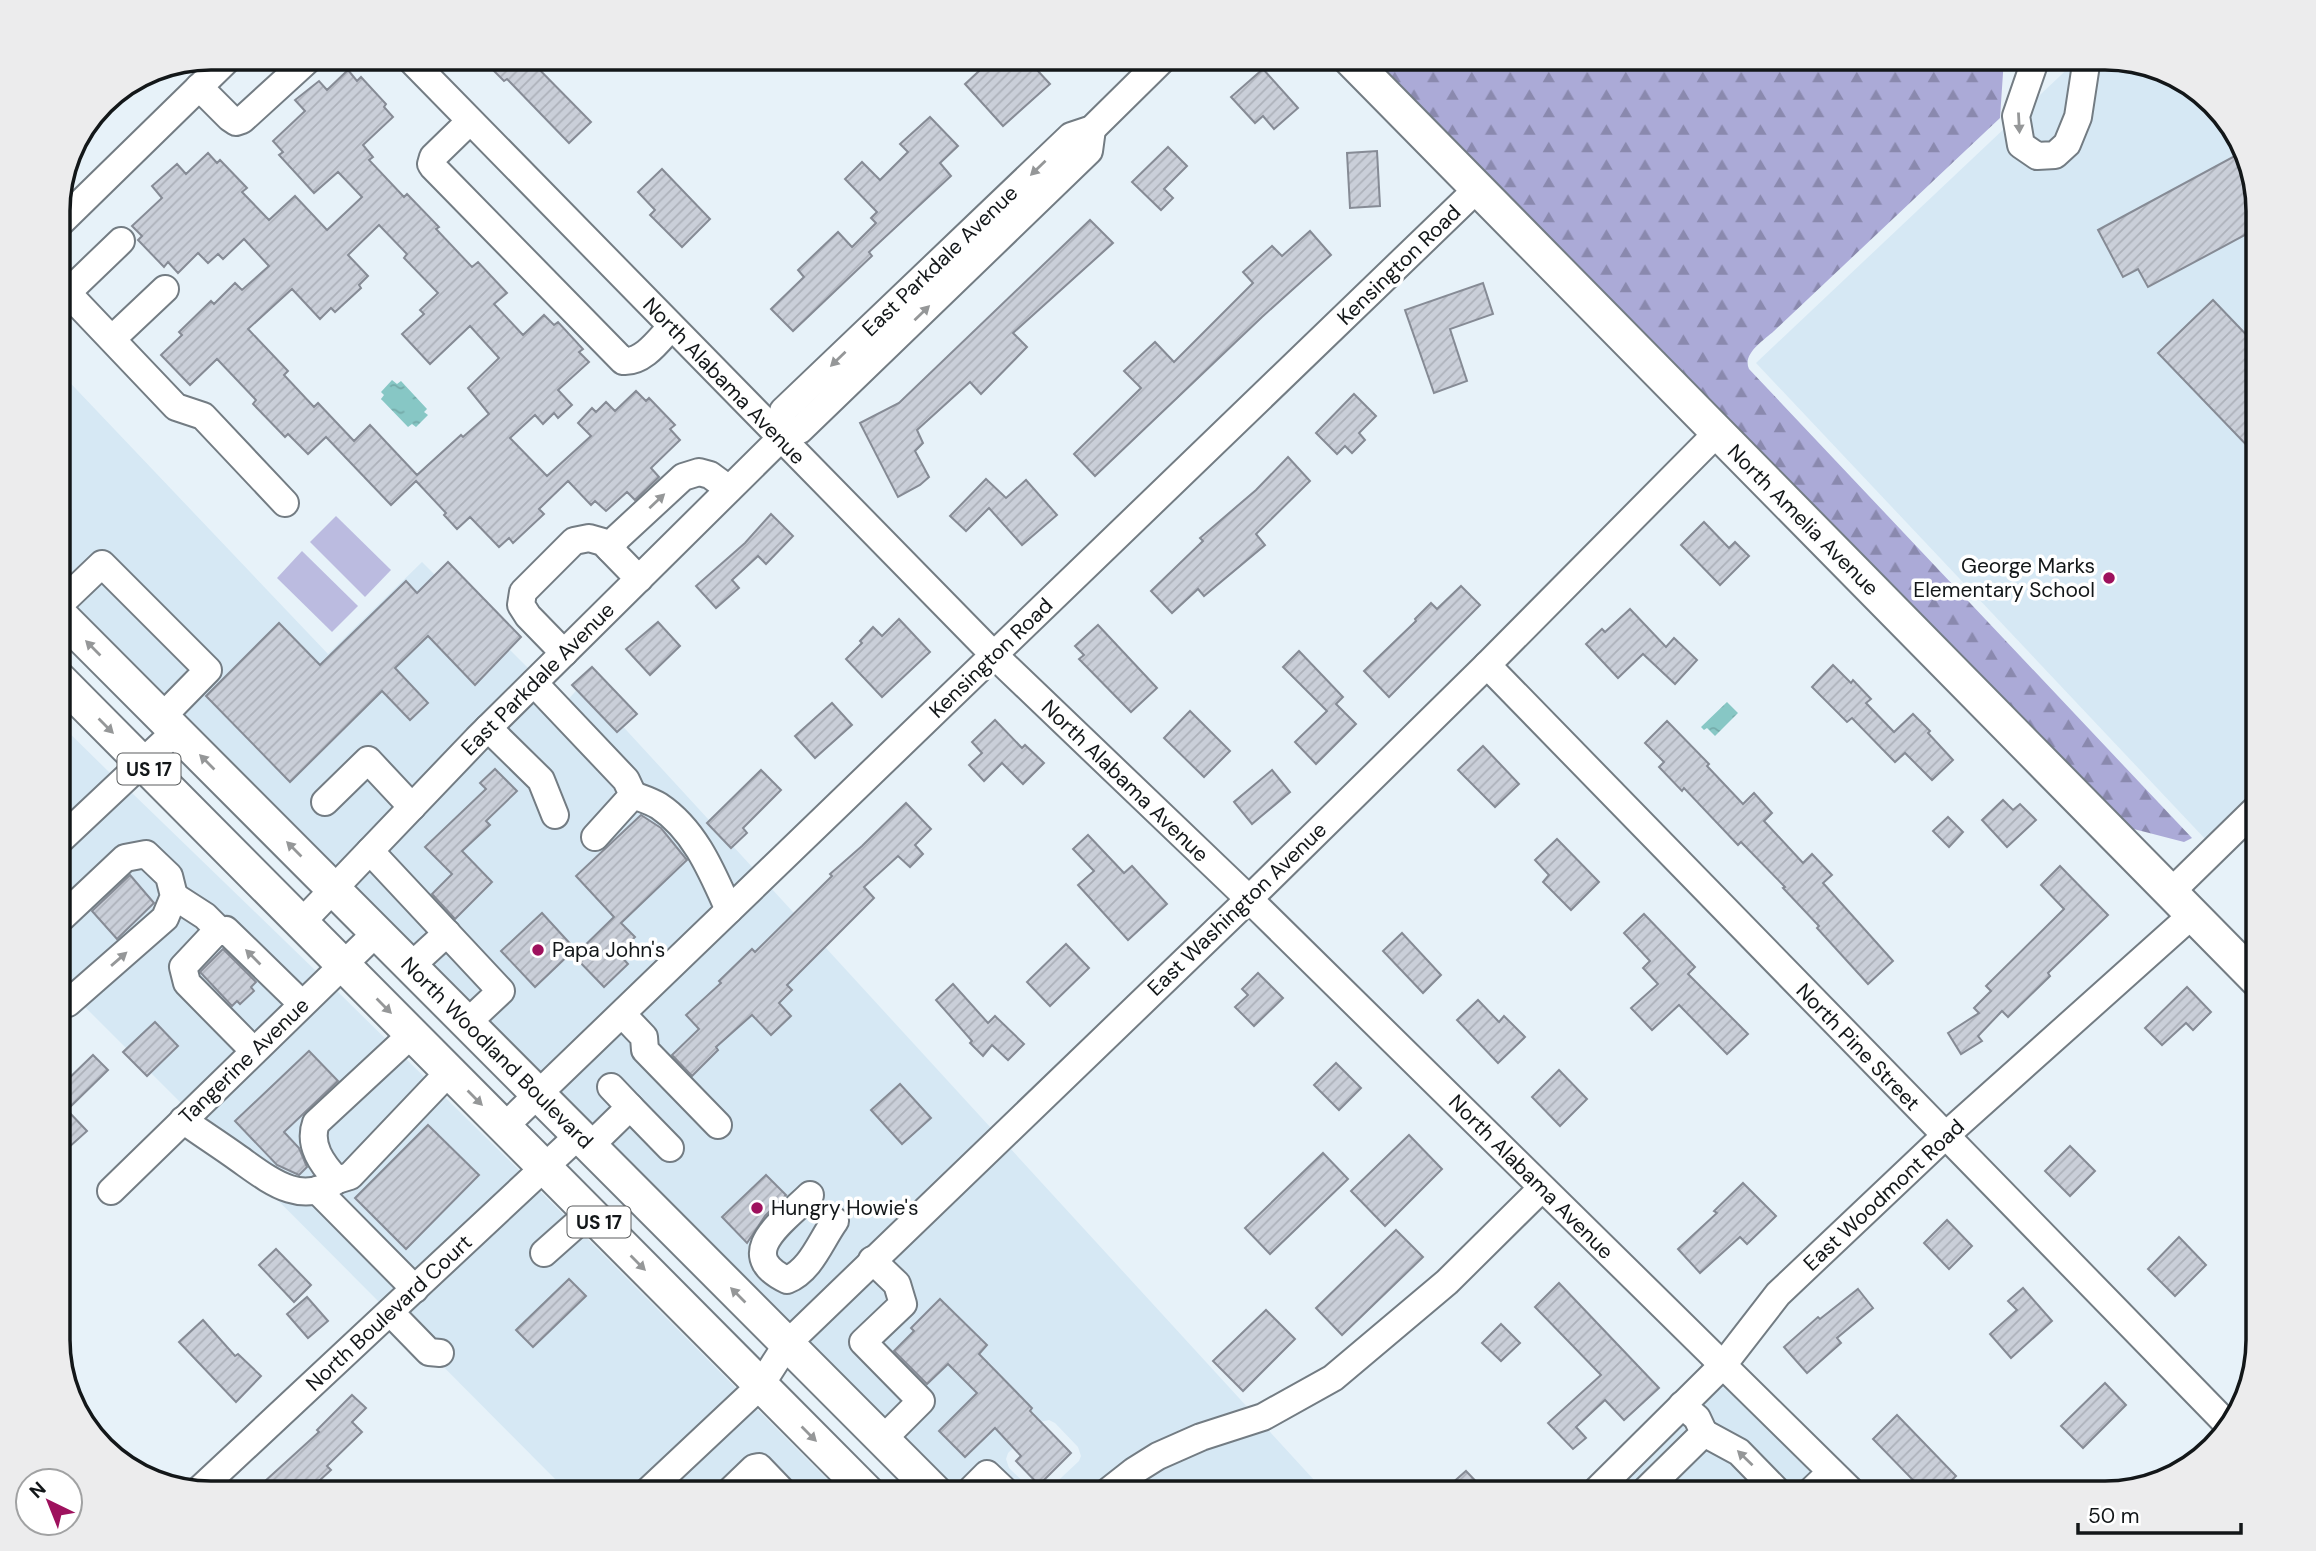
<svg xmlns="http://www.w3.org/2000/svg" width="2316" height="1551" viewBox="0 0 2316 1551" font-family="'DM Sans',sans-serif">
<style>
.built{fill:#d6e8f4}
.forest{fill:url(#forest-firs)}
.pitch{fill:#bbbbe0}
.water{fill:url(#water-ripples)}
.building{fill:url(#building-hatch);stroke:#868b95;stroke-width:2;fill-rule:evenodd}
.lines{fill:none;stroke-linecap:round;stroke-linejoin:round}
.minor-casing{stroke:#737c83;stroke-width:30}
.major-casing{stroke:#737c83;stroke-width:37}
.minor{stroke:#fff;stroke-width:26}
.major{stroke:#fff;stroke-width:33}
.oneway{fill:#959798}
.poi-dot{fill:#9e115d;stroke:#fff;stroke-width:2.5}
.labels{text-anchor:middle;stroke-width:7;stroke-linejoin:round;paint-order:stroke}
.shield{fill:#fff;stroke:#5a5d5e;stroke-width:2}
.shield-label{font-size:19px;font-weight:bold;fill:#131719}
.street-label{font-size:21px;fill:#131719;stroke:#fff}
.poi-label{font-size:21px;fill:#131719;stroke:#fff;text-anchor:start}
.rim{fill:none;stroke:#131719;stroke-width:3.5}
</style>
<defs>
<pattern id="forest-firs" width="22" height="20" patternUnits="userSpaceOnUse" patternTransform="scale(1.75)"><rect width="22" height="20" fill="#abaad7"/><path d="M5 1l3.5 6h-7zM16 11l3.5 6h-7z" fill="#8a89ae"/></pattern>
<pattern id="water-ripples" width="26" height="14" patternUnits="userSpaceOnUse" patternTransform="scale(1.75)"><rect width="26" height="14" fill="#87c7c5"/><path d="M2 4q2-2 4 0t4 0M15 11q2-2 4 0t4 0" fill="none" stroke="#74aaa9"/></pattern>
<pattern id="building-hatch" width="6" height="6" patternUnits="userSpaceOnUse" patternTransform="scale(1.75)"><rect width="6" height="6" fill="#cacfd9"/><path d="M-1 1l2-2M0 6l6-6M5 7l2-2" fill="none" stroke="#adb1ba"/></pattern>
</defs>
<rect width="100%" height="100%" fill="#e7f2f9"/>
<g class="built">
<polygon points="2079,58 2105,58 2190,84 2242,143 2258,211 2258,794 2208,842 1756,363"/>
<polygon points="58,370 328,654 422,562 529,669 335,868 58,593"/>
<polygon points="583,683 754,869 542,1073 353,886 547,687 565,703"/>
<polygon points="58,722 112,775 58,825"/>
<polygon points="131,792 317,972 182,1104 58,980 58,860"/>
<polygon points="771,888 991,1128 788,1324 560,1091"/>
<polygon points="335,989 522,1173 381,1304 200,1122"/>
<polygon points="1009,1147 1326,1493 1045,1493 1079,1461 1081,1456 1078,1447 1055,1423 1049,1420 1040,1422 1008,1453 1006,1459 1009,1468 1035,1493 953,1493 806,1342"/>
<polygon points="540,1191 738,1390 628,1493 569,1493 399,1322"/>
<polygon points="1724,1382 1836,1493 1612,1493"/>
<polygon points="756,1408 841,1493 664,1493"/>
</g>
<path class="forest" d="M1371 58H2004L2000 118 1774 331C1763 341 1742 354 1749 369L2192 838 2184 842 2126 827Z"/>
<g class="pitch">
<polygon points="336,516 391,570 365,597 310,542"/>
<polygon points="302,551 358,606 332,632 277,578"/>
</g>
<g class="water">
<polygon points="392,380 397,384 401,381 427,409 424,412 428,415 416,427 412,424 408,427 381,399 384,395 381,392"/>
<polygon points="1727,702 1738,713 1715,736 1707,728 1704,730 1701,727"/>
</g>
<g class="building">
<polygon points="481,58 528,58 591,122 569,143 507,79 504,81"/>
<polygon points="993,58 1026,58 1050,84 1003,126 965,84"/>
<polygon points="1263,69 1298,108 1274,129 1263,116 1255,123 1231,97"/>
<path d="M348 70 357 81 361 77 386 104 384 107 393 117 363 145 373 157 369 160 404 197 407 194 439 227 436 229 472 267 478 262 507 293 494 304 523 335 544 315 554 325 558 322 583 349 579 352 589 362 558 390 572 405 558 418 554 413 543 424 535 415 510 438 547 476 591 436 578 423 592 408 596 412 606 402 615 411 636 391 646 401 649 398 675 425 670 429 680 440 651 468 659 477 635 500 627 492 606 511 595 501 591 505 568 481 539 509 544 514 513 543 509 538 499 547 470 517 457 529 444 515 446 513 416 481 391 505 326 437 308 454 288 434 285 437 253 404 256 400 217 359 190 385 161 355 182 335 179 332 211 301 214 304 235 283 242 290 269 266 244 239 223 259 218 254 208 263 198 253 178 273 168 262 164 267 138 240 142 236 132 226 162 198 152 186 177 164 186 174 208 153 217 163 220 160 247 188 242 192 269 220 295 196 327 230 362 197 338 172 314 193 279 155 283 152 273 141 305 111 295 100 319 81 327 90ZM379 225 407 254 404 258 438 293 420 310 424 314 402 334 430 364 470 326 499 358 468 388 489 414 463 437 461 435 417 475 370 425 354 441 318 403 314 407 284 375 288 371 248 329 292 289 320 319 331 308 335 312 361 288 359 285 368 276 348 255Z"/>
<polygon points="930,117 958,146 940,163 951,176 869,252 872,256 793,331 771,309 804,277 798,270 838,232 852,247 876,223 871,218 877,212 845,179 862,162 880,180 908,152 900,144"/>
<polygon points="1168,147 1187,166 1164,189 1173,198 1161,210 1132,182"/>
<polygon points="1377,151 1380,206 1350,208 1347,153"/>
<polygon points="2244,151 2258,211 2258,228 2148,287 2138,269 2123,277 2098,230"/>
<polygon points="662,169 710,219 682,247 650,215 655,210 638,192"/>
<polygon points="1090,220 1113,243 1013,333 1027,347 981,394 970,382 917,430 923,443 915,451 929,477 920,485 898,497 860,423 899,403"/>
<polygon points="1310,231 1331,255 1262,317 1095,476 1074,454 1141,388 1124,371 1155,342 1174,362 1253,283 1243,272 1272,246 1282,256"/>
<polygon points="1483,283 1493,314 1450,329 1467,381 1434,393 1405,310"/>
<polygon points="2213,300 2258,347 2258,457 2158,353"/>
<polygon points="1354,394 1376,416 1359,433 1365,440 1352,453 1345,446 1337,454 1316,433"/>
<polygon points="1288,457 1310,481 1256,534 1265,545 1204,596 1198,589 1172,613 1151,591 1203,541 1200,538 1256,490"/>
<polygon points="986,479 1006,498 1026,480 1057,515 1022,545 989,508 966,531 950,516"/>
<polygon points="771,514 793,536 766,564 758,556 732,580 739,588 716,608 696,586 745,543"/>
<polygon points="1704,522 1729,548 1735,542 1749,556 1720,585 1681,545"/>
<polygon points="448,562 521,637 475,685 428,636 395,668 428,703 410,720 382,691 290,782 206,696 279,623 320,665 406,581 417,593"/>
<polygon points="1461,586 1480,605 1389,697 1364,671 1416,621 1415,619 1431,603 1437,609"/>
<polygon points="1630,609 1666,647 1674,638 1697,660 1675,684 1643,654 1618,678 1586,644 1602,629 1605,632"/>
<polygon points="899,619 930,652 882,697 846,659 862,643 860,641 873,627 882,636"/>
<polygon points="658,622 680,646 650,675 626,649"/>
<polygon points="1098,625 1157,688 1131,712 1079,659 1084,655 1075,646"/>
<polygon points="1299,651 1343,697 1336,704 1356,724 1316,764 1295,742 1327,711 1283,667"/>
<polygon points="1833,665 1851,683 1853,680 1871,699 1866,703 1894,732 1913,714 1930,731 1928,733 1953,760 1932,780 1905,753 1895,762 1852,718 1847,722 1812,687"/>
<polygon points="592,667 637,714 617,732 572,685"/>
<polygon points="832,703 852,725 815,758 795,736"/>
<polygon points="1190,711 1230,751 1204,777 1164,738"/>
<polygon points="995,720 1022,748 1025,745 1044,763 1023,784 1002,763 984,781 969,765 982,753 972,742"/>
<polygon points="1667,721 1709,764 1707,766 1743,804 1754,793 1772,813 1764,821 1803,863 1812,854 1832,875 1823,883 1893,961 1868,984 1817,928 1819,926 1783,888 1785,887 1741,842 1738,845 1684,788 1682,791 1659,767 1664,762 1645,743"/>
<polygon points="1483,746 1519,784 1495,807 1458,770"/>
<polygon points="495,769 517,791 486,821 490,825 462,851 492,882 455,919 432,894 452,874 425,847 486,789 480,783"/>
<polygon points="761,770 781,790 743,828 747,833 731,848 707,823"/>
<polygon points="1272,770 1290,792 1252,824 1234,802"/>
<polygon points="2003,800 2013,810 2020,804 2036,820 2007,847 1982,820"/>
<polygon points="906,803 931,829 915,845 923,854 910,867 898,856 864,887 874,898 787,985 792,990 779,1003 791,1016 771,1035 752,1015 716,1047 718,1050 692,1076 672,1055 699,1029 686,1015 721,983 719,981 752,949 755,952 832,876 830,874 862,846"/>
<polygon points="641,815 661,828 687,860 621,923 635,937 618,953 628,964 604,987 574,956 614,917 576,876"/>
<polygon points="1948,817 1963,832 1949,847 1933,831"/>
<polygon points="1088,835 1124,873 1132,866 1167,904 1128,940 1078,885 1094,871 1073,849"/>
<polygon points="1557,839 1599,882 1571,910 1543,882 1549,875 1535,860"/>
<polygon points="2060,866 2108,915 2048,973 2050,976 2008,1017 2002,1011 1978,1036 1982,1041 1961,1054 1948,1033 1979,1013 1974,1008 1991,991 1986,986 2064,909 2041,885"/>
<polygon points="130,875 154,903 117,939 92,911"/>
<polygon points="542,913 575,949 535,987 501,951"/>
<polygon points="1644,914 1695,967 1688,974 1748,1034 1727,1054 1679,1005 1652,1030 1631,1008 1658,984 1643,968 1650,961 1624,933"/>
<polygon points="1402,933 1441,975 1423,993 1383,951"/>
<polygon points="1066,944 1089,968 1050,1006 1027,982"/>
<polygon points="223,949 256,982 251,987 254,991 240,1004 237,1001 232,1006 200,972"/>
<polygon points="1258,973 1283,998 1254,1026 1235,1007 1248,995 1242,989"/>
<polygon points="953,984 988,1023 995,1016 1024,1044 1008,1060 992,1045 983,1056 970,1043 972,1041 936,1000"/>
<polygon points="2187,987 2211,1012 2193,1030 2186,1023 2162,1045 2145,1028"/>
<polygon points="1478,1000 1499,1022 1504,1016 1525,1037 1498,1063 1457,1020"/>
<polygon points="155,1022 178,1046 147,1076 123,1052"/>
<polygon points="309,1051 338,1081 284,1132 299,1148 307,1167 299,1175 277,1165 235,1121"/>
<polygon points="93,1055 108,1070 67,1110 87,1131 58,1157 58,1089"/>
<polygon points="1336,1063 1361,1088 1339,1110 1314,1085"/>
<polygon points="1559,1070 1587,1099 1560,1126 1532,1097"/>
<polygon points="900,1084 931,1118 902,1144 871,1110"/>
<polygon points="428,1125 479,1175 406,1249 355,1198"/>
<polygon points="1409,1135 1442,1169 1385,1226 1351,1191"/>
<polygon points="2070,1146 2095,1171 2070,1196 2045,1171"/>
<polygon points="1323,1153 1348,1179 1270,1254 1245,1228"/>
<polygon points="766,1175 786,1195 765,1216 747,1243 722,1217"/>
<polygon points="1743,1183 1776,1216 1747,1244 1740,1237 1700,1273 1678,1249 1717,1213 1714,1211"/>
<polygon points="1947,1220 1972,1246 1949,1269 1924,1243"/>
<polygon points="1396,1230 1423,1257 1342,1335 1316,1308"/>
<polygon points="2179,1237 2206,1265 2175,1296 2148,1269"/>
<polygon points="276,1249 311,1285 294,1302 259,1265"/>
<polygon points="569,1279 586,1296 533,1347 516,1330"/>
<polygon points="1559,1283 1659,1388 1624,1420 1605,1400 1576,1427 1586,1438 1573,1449 1548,1423 1601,1375 1535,1307"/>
<polygon points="2023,1288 2052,1321 2011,1358 1990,1334 2017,1310 2008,1301"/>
<polygon points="1858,1289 1873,1308 1837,1338 1841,1343 1807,1373 1784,1347 1818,1317 1820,1319"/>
<polygon points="307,1297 328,1321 308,1338 287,1314"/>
<polygon points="940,1299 987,1345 979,1354 1032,1408 1030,1411 1071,1453 1039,1485 1016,1461 1021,1456 995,1428 965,1457 939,1431 977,1393 948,1364 927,1384 894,1351 914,1331 911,1328"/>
<polygon points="1266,1310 1295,1339 1243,1391 1213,1361"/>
<polygon points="203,1320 235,1356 238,1354 261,1376 236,1402 179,1342"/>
<polygon points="1501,1324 1520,1343 1501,1361 1482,1343"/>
<polygon points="2105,1383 2126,1405 2083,1448 2061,1426"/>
<polygon points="352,1395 366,1408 352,1422 362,1432 327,1466 331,1470 306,1493 252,1493 319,1432 317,1430"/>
<polygon points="1897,1415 1956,1476 1939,1493 1917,1493 1909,1485 1913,1480 1873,1439"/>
<polygon points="1466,1471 1487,1493 1441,1493"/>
</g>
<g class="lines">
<g class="minor-casing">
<g id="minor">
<polyline points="409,58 994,655 1249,899 1853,1493"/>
<polyline points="2036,58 2016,116 2021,145 2037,156 2055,155 2067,144 2078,117 2087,58"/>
<polyline points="199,87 230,118 236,122 242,120 310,58"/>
<path d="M470 121 433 157 431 164 433 167 623 361C643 363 659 340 671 327"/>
<polyline points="58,225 229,58"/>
<polyline points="58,283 176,407 203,416 285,503"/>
<polyline points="67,293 121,241"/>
<polyline points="112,339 165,289"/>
<polyline points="780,439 783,411 1071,136 1092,129 1164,58"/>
<polyline points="610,549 617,538 683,477 699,472 710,475 729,489"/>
<polyline points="58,606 102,564 208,670 162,717"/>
<polyline points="564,653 528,616 521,605 523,592 574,541 589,538 603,542 639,579"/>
<polyline points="1487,665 2230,1427"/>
<polyline points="534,683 626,780 633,795 595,837"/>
<polyline points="488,728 541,780 555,815"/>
<path d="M633 795C641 798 651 801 659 806 695 830 712 872 729 910"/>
<polyline points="325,802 368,760 412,807"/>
<polyline points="58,842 176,731"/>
<polyline points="370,851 501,991 467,1023"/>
<polyline points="2171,892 2258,807"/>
<polyline points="174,896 205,916 221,932"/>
<polyline points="58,921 125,858 146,854 169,876 174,896 165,918 68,1003 58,993"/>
<polyline points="301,923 477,739 780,439 800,430 1089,151 1092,129"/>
<polyline points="411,966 447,933"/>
<polyline points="622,1014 644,1037 645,1050 718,1125"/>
<path d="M412 1034 316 1123C308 1145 322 1164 337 1180L350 1176 449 1072"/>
<polyline points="254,1051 187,983 183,967 214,934 226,930 302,1004"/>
<polyline points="611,1087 630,1107"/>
<path d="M183 1120C201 1133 220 1145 238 1158 268 1179 301 1208 337 1180"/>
<polyline points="504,1127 1477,189"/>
<polyline points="590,1146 630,1107 670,1148"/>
<polyline points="317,1190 415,1289"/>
<polyline points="111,1191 377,932"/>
<path d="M810 1195C785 1220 732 1254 787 1280 811 1270 820 1242 835 1221"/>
<polyline points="544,1253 589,1213"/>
<polyline points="872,1260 897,1284 903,1304 863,1342 921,1401 882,1440"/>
<polyline points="390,1312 429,1352 440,1353"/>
<polyline points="1704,1433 1739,1452 1779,1493"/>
<polyline points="199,1490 579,1135"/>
<polyline points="646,1493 760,1386 787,1344 1249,899 1487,665 1717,433"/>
<polyline points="728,1493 754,1468 759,1467 784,1493"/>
<polyline points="968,1493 987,1474 1007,1493"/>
<polyline points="1106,1493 1134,1471 1158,1456 1201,1437 1263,1417 1333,1378 1447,1282 1542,1188"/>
<polyline points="1594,1493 1723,1365 1778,1294 1945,1136 2192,915"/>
<polyline points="1643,1493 1704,1433 1697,1418 1682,1405"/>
<polyline points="1809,1493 1831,1472"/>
</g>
</g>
<g class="major-casing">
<g id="major">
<polyline points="1349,58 2258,981"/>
<polyline points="58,613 936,1493"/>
<polyline points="58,678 868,1493"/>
</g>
</g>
<use href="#minor" class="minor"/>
<use href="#major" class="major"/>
</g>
<defs><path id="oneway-solid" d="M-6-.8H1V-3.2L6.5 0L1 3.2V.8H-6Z" transform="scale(1.75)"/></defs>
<g class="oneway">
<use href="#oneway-solid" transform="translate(2019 123) rotate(87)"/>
<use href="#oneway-solid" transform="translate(1038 168) rotate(136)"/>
<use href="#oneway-solid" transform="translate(922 313) rotate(-44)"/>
<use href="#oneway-solid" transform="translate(838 359) rotate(136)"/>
<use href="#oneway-solid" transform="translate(657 501) rotate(-43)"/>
<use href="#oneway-solid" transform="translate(93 648) rotate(-135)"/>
<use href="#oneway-solid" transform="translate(106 726) rotate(45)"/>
<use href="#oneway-solid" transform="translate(207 762) rotate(-135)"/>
<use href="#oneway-solid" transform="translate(294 849) rotate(-135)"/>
<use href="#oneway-solid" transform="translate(253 957) rotate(-135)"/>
<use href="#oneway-solid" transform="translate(119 959) rotate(-41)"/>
<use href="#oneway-solid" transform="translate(384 1006) rotate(45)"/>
<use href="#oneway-solid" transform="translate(475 1098) rotate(45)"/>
<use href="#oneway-solid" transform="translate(638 1263) rotate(45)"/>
<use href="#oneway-solid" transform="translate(738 1295) rotate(-135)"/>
<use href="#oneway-solid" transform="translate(809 1434) rotate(45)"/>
<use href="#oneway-solid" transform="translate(1745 1458) rotate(-136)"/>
</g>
<g class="poi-dot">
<circle cx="2109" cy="578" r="7"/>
<circle cx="538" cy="950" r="7"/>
<circle cx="757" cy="1208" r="7"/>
</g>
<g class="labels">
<g class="shield">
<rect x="117.5" y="753.5" width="63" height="31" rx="5"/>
<rect x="567.5" y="1206.5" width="63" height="31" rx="5"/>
</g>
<g class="shield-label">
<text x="149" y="776">US 17</text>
<text x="599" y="1229">US 17</text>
</g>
<g class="street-label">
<text transform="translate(940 261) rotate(-44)" y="7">East Parkdale Avenue</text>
<text transform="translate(1399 265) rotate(-44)" y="7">Kensington Road</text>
<text transform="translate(724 381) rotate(46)" y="7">North Alabama Avenue</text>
<text transform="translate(1803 520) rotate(45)" y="7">North Amelia Avenue</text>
<text transform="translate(991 658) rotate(-44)" y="7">Kensington Road</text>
<text transform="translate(538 679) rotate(-45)" y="7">East Parkdale Avenue</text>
<text transform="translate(1125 781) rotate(44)" y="7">North Alabama Avenue</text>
<text transform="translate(1237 909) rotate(-44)" y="7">East Washington Avenue</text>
<text transform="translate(1858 1047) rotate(46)" y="7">North Pine Street</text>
<text transform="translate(497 1053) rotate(45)" y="7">North Woodland Boulevard</text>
<text transform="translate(244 1061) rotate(-44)" y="7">Tangerine Avenue</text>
<text transform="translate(1531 1177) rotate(45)" y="7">North Alabama Avenue</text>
<text transform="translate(1884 1195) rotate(-43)" y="7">East Woodmont Road</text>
<text transform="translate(389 1313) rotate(-43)" y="7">North Boulevard Court</text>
</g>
<g class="poi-label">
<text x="2095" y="573" text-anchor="end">George Marks<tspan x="2095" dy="24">Elementary School</tspan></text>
<text x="552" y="957">Papa John's</text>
<text x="771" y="1215">Hungry Howie's</text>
</g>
</g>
<path d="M0 0H2316V1551H0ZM211 70H2105A141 141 0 0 1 2246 211V1340A141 141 0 0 1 2105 1481H211A141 141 0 0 1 70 1340V211A141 141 0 0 1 211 70Z" fill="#ececed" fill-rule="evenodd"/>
<path class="rim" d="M211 70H2105A141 141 0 0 1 2246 211V1340A141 141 0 0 1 2105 1481H211A141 141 0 0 1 70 1340V211A141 141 0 0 1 211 70Z"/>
<g transform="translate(49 1502) rotate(317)"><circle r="33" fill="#ffffff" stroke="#a1a2a3" stroke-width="2"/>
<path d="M0-5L12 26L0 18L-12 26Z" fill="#9e115d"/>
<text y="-10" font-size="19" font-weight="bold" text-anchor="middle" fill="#131719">N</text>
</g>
<path d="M2078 1523v10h163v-10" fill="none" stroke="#131719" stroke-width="3.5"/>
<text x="2088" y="1523" font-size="21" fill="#131719" stroke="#ffffff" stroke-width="5" paint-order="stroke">50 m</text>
</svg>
